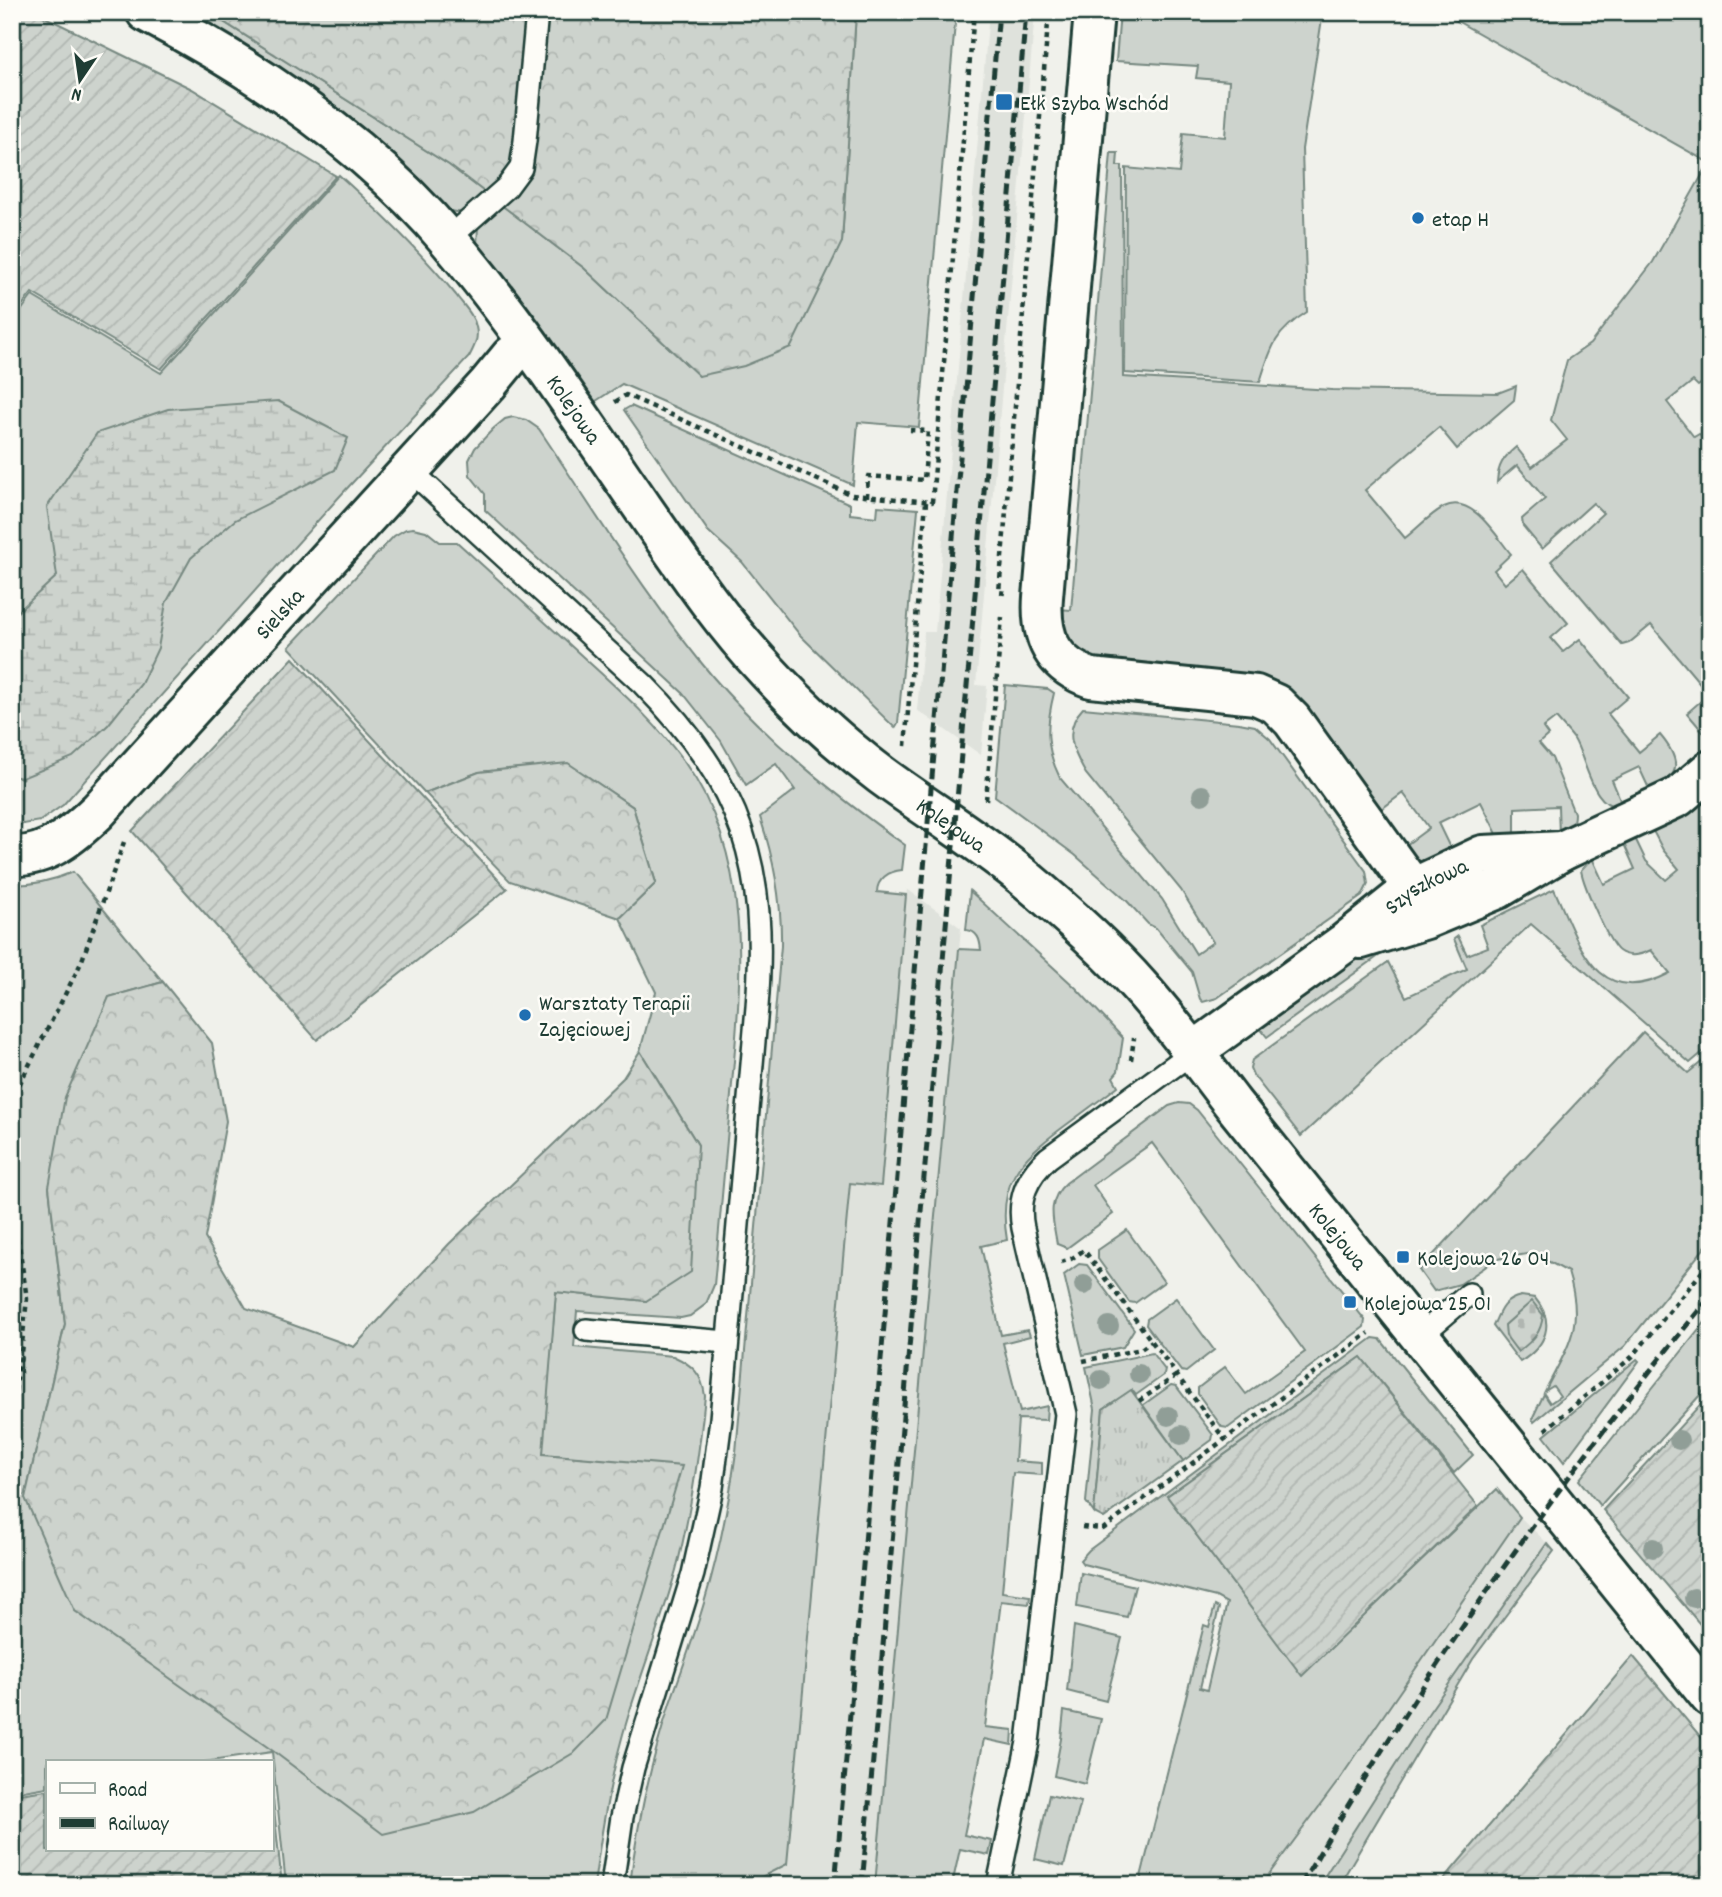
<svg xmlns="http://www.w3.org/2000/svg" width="1722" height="1897" viewBox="0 0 1722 1897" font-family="Dekko,sans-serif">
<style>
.built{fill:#dfe2dc}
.grass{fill:#cdd3cd;stroke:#768880;stroke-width:2}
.forest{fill:url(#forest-crowns);stroke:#768880;stroke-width:2}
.wetland{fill:url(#wetland-marsh);stroke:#768880;stroke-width:2}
.cemetery{fill:url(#cemetery-stones);stroke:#768880;stroke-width:2}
.park{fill:url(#park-tufts);stroke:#768880;stroke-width:2}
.garden{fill:url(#garden-furrows);stroke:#768880;stroke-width:2}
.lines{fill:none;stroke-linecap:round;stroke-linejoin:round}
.lane-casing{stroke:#1f3d34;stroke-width:26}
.street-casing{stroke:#1f3d34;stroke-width:44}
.secondary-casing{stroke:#1f3d34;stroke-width:44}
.path{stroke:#1f3d34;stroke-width:4.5;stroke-dasharray:5 5;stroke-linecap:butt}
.lane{stroke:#fdfcf7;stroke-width:21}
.street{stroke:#fdfcf7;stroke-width:38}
.secondary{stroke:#fdfcf7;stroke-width:38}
.rail{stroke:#1f3d34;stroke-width:5;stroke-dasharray:10 5;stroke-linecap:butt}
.tree{fill:#909e97}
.poi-dot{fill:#1f6fb2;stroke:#fdfcf7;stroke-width:2.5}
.labels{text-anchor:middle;stroke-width:5;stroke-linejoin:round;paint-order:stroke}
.poi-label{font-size:23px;fill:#1f3d34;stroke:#fdfcf7;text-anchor:start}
.street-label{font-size:23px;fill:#1f3d34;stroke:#fdfcf7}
</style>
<defs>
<pattern id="forest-crowns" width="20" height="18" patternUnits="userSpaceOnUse" patternTransform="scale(1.75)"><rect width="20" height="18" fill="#cdd3cd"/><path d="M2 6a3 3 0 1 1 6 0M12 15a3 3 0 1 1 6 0" fill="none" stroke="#b0b6b1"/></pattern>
<pattern id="wetland-marsh" width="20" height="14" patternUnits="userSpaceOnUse" patternTransform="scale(1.75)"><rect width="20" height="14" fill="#cdd3cd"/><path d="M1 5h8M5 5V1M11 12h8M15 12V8" fill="none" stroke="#b0b6b1"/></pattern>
<pattern id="cemetery-stones" width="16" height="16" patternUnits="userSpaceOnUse" patternTransform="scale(1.75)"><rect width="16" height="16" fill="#cdd3cd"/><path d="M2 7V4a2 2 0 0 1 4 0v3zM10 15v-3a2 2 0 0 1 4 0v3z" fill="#b0b6b1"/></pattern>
<pattern id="park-tufts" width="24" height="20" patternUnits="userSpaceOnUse" patternTransform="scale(1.75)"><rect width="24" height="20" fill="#cdd3cd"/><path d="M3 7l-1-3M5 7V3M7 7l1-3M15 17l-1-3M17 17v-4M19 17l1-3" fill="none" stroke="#b0b6b1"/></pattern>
<pattern id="garden-furrows" width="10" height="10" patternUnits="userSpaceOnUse" patternTransform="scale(1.75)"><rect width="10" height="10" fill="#cdd3cd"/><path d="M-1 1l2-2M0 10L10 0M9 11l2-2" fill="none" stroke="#b0b6b1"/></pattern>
</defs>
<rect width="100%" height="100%" fill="#f0f1eb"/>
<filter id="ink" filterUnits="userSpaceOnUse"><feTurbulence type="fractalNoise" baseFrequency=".0143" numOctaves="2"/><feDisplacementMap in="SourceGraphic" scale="14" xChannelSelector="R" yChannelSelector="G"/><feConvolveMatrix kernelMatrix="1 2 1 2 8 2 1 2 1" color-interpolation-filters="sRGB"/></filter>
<g filter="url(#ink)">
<g class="built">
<polygon points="989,12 1035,12 976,685 987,686 981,755 917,710 924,632 935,632"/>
<polygon points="907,889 961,928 875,1885 746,1885 787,1864 850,1182 881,1185"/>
<polygon points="1520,1517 1547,1543 1428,1714 1319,1885 1261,1885 1339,1780"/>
</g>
<g class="grass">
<path d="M186 12H208L449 165 486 193 464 213 449 211C425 188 403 164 379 142 321 90 253 51 186 12Z"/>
<polygon points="856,12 956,12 919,427 858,422 853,485 622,384 593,403 519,297 477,244 478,227 503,206 584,268 699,376 842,242"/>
<path d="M1120 12H1323L1302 149 1307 312C1275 332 1271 347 1260 382L1125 373 1126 168 1179 173 1183 133 1225 137 1229 81 1196 78 1198 66 1116 61Z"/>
<path d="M1441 12H1710V377L1698 386 1693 381 1667 402 1694 437 1699 434 1709 447 1704 451 1710 459V734L1704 733 1687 713 1709 694 1651 625 1629 643 1622 645 1551 561 1603 513 1593 503 1542 549 1523 526 1522 519 1545 499 1517 465 1497 482C1498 465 1503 458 1516 447L1532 467 1567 440 1551 420 1567 360 1590 344 1653 262 1709 163Z"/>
<path d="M1111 153H1118L1117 166H1122L1123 377 1332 390 1498 393 1516 386 1514 400 1457 449 1439 427 1365 490 1405 538C1418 528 1430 514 1444 507 1472 493 1496 536 1511 554L1494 570 1505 584 1523 569 1568 623 1551 638 1563 652 1580 639 1628 697 1608 714 1639 752 1660 735C1682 761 1681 776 1651 793L1639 767 1612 780 1623 806C1593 813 1586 758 1574 739 1569 732 1562 725 1556 718L1543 728 1548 735 1539 743 1552 758 1574 813C1574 825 1570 830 1559 835L1558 806 1515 808V836L1499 838 1481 802 1438 823 1453 854 1429 866 1417 864 1406 845 1429 828 1403 793 1380 810 1302 706 1098 661C1069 649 1066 639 1059 609L1071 610Z"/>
<path d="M339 175C381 213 420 251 456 295 463 305 474 315 476 327 479 339 474 347 469 357L340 496 63 805 40 821 12 826V323L32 296 161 373Z"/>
<polygon points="631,406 850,504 850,514 877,517 878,506 918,509 898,723 895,728 800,635 742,562 708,531 624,410"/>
<path d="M513 417 526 420 539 429C595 512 648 600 713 677 769 742 835 795 905 845L902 870C889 871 877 879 877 892L906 895 881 1186 850 1183 787 1864 746 1885H630C637 1823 651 1762 670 1703 682 1670 694 1637 704 1603 719 1553 729 1503 736 1452L781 946C782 901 774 859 760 817L795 790 776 764 746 785 721 741 683 693 485 510V494L470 475 469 460 475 448 493 429 505 419Z"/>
<path d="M413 528 426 531 440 542H457C499 580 540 618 582 656 619 690 656 722 685 763 755 861 741 983 731 1095 725 1159 720 1222 714 1285L706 1304 690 1316 681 1318 577 1311 574 1347 673 1356C693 1365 702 1374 705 1396 699 1455 691 1513 676 1570 662 1620 643 1668 628 1717 611 1772 602 1828 594 1885H286L272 1752 204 1762H47V1787L12 1793V885C33 885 54 880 73 872L163 982 109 997 49 1187 65 1324 25 1498 681 1467 542 1454 556 1292 646 1301 698 1145 640 1051 656 992 620 918 656 883 633 807 568 764 479 772 425 793 289 647 394 536 406 529Z"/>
<path d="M1005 685 1048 689 1054 693C1046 725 1045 748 1060 778L1162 899 1196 954 1213 942 1181 890 1086 774C1073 752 1062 730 1083 708L1239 723 1255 726 1270 739 1366 871 1368 884 1362 896 1217 998 1203 1002 1200 999 1192 972 1156 928 1148 924 1127 901 1075 855 995 796Z"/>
<path d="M1709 797 1710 1046 1690 1063 1531 924 1301 1136 1253 1075 1250 1068 1252 1060 1388 962 1406 997 1467 969 1454 939 1458 936 1467 955 1488 947 1480 925 1554 889C1579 943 1596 1012 1670 973L1651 950C1641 955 1629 958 1619 951 1609 944 1583 884 1581 870L1592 858 1604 884 1635 869 1624 844 1635 838 1646 861 1666 880 1679 869 1663 850 1653 831 1685 815Z"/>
<path d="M970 891 1076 988 1123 1038 1118 1071 1113 1077 1118 1086C1100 1100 1081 1114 1062 1128 1019 1160 997 1183 1007 1240L981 1246 1001 1335 1028 1330 1030 1336 1003 1343 1020 1412 1047 1406 1046 1420 1018 1419 1015 1461 1042 1463V1475L1013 1473 1002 1592 1030 1596 1029 1604 1001 1601 985 1727 1013 1730 1012 1745 984 1739 964 1835 992 1841 989 1855 960 1849 952 1885H875L959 949 981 950C980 940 978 931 966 930Z"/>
<polygon points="1370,949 1384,952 1267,1037 1259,1027"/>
<path d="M1643 1032 1688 1073 1710 1055V1241L1625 1346 1534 1422 1532 1419 1544 1394 1550 1403 1560 1396 1553 1386 1545 1391C1569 1344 1585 1326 1568 1272L1533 1253 1497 1259 1460 1284 1434 1291 1419 1270Z"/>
<path d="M1179 1103 1189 1104 1197 1110 1365 1320 1364 1327 1228 1428 1222 1427 1198 1394V1388L1225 1367 1246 1394 1305 1352 1152 1143 1093 1185 1113 1214 1067 1248 1057 1244C1053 1220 1046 1201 1066 1183L1169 1106Z"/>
<polygon points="1127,1230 1164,1282 1135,1303 1129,1302 1098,1259 1098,1250"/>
<polygon points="1079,1264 1087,1265 1134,1329 1123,1347 1083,1355 1064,1275"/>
<path d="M1521 1296 1535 1298C1556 1323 1546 1346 1520 1362L1493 1326C1500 1310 1503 1300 1521 1296Z"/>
<polygon points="1176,1298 1214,1350 1186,1372 1181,1371 1146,1325 1147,1319"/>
<polygon points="1710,1316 1710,1384 1600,1506 1579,1480"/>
<polygon points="1373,1338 1380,1339 1473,1455 1454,1473 1361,1357 1167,1496 1302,1675 1497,1489 1520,1517 1339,1780 1261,1885 1139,1885 1204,1625 1209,1627 1215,1606 1219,1608 1200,1688 1207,1690 1227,1603 1216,1597 1083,1564 1080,1560 1089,1550"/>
<polygon points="1152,1353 1165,1370 1164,1375 1136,1395 1132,1390 1103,1409 1094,1513 1086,1502 1095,1409 1086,1367"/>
<polygon points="1637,1359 1639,1361 1564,1462 1544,1436"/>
<polygon points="1171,1385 1176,1386 1213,1435 1212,1440 1183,1461 1143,1405"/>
<polygon points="1547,1543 1554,1551 1473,1659 1339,1885 1319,1885 1428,1714"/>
<polygon points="1081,1573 1135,1586 1127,1617 1077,1607"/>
<polygon points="1074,1626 1122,1638 1106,1701 1067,1691"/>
<polygon points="1064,1711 1101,1719 1085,1784 1054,1776 1061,1739"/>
<polygon points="1049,1795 1081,1802 1064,1866 1035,1859"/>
</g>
<g class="forest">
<polygon points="208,12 856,12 842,242 791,347 744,366 699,376 584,268 449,165"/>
<polygon points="568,763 633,807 656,883 620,918 510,881 425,793 479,772"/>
<polygon points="163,982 212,1043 226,1121 205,1238 246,1308 354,1347 449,1244 623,1078 640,1051 698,1145 691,1272 646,1301 556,1292 543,1454 682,1466 606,1720 575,1752 474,1812 383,1834 273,1751 75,1611 25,1498 65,1324 49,1187 65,1097 109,997"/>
</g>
<polygon class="wetland" points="278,401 348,438 335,470 235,520 191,558 166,603 158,648 141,684 108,725 73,757 22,778 12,776 12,617 57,576 47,507 97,433 168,409"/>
<path class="cemetery" d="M1532 1301 1543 1315C1541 1334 1533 1340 1518 1352L1506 1336 1505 1325Z"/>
<polygon class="park" points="1131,1390 1183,1461 1104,1518 1094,1513 1103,1409"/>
<g class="garden">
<polygon points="12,12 35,12 192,89 336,176 161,369 32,293 12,318"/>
<polygon points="293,658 507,889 317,1040 132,831"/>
<polygon points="1361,1357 1478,1506 1302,1676 1167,1496"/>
<polygon points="1710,1394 1710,1636 1603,1510"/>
<polygon points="1633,1656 1710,1748 1710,1885 1439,1885"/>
<polygon points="271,1779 282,1885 12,1885 12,1795 47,1790 47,1850 271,1850"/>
</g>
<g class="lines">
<g class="lane-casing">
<g id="lane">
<polyline points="448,239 507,187 521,168 525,141 537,12"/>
<path d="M410 470 643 684C743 785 768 867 757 1007L721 1419 712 1488 693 1574 633 1768 622 1817 612 1885"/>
<polyline points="586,1330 727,1342"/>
<polyline points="1420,1336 1469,1294"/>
<path d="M998 1885 1028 1742 1066 1414 1023 1228C1017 1199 1027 1177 1048 1158L1193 1052"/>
</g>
</g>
<g class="street-casing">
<g id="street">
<path d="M1094 12 1043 597C1040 636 1051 664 1091 678L1256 695 1276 704 1292 720 1413 888"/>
<path id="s1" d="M12 856C47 858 75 833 98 811L488 384 511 356 528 343"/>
<polyline points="1361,939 1426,919 1498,889 1562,851 1678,797 1710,770"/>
<path id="s2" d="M1193 1052 1343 944 1413 888 1483 855 1562 851"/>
</g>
</g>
<g class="secondary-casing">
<g id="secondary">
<path id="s3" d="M146 12C257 70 369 145 450 242 521 326 581 418 643 508 682 564 719 620 766 670 801 708 840 744 881 775 927 809 977 839 1021 875 1063 910 1105 947 1141 988 1174 1025 1203 1065 1233 1104L1710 1697"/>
</g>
</g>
<g class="path">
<polyline points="99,12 110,18"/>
<polyline points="615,402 626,395 852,495 932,502 974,12"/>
<polyline points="867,497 868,476 924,480 928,431 910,430"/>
<polyline points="1005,593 999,592 1049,12"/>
<polyline points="905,746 926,502"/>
<polyline points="986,800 1002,617"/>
<polyline points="1131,1060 1134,1038"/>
<polyline points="12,1103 18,1087 81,963 124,842"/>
<polyline points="12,1198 27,1299 20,1362 12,1410"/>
<polyline points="1061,1262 1071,1259 1084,1250 1225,1440"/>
<polyline points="1083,1361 1141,1349 1152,1341"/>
<polyline points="1139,1401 1177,1375"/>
<polyline points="1545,1430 1633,1356 1710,1262"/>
<polyline points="1082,1527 1103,1529 1369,1333"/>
</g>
<use href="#lane" class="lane"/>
<use href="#street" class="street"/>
<use href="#secondary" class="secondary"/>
<g class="rail">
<polyline points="835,1885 999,12"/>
<polyline points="862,1885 1026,12"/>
<path d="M1301 1885C1419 1680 1559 1479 1710 1297"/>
</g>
</g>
<g class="tree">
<circle cx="1202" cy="795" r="10"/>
<circle cx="1084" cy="1285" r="10"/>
<circle cx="1109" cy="1326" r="10"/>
<circle cx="1139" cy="1374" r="10"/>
<circle cx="1101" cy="1380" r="10"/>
<circle cx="1168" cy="1416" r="10"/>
<circle cx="1181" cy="1435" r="10"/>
<circle cx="1679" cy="1440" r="10"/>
<circle cx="1653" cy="1548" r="10"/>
<circle cx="1694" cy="1598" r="10"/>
</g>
</g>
<g class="poi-dot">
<rect x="995" y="93" width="18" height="18" rx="3.5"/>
<circle cx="1418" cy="218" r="7"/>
<circle cx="525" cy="1015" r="7"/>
<rect x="1396" y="1250" width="14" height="14" rx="3.5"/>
<rect x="1343" y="1295" width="14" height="14" rx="3.5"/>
</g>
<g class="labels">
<g class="poi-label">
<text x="1020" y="110">Ełk Szyba Wschód</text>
<text x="1432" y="226">etap H</text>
<text x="539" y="1010">Warsztaty Terapii<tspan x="539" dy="26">Zajęciowej</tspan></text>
<text x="1417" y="1265">Kolejowa 26 04</text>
<text x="1364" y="1310">Kolejowa 25 01</text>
</g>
<g class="street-label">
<text dy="8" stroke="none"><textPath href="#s3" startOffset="592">Kolejowa</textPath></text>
<text dy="8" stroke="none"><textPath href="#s1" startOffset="368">Sielska</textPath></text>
<text dy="8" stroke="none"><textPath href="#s3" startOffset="1158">Kolejowa</textPath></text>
<text dy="8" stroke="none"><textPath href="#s2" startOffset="287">Szyszkowa</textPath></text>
<text dy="8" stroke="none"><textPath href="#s3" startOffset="1726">Kolejowa</textPath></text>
</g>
</g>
<rect width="1722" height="1897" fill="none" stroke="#fdfcf7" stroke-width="42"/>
<rect x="21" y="21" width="1680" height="1855" fill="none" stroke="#1f3d34" stroke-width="2.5" filter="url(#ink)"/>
<rect x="46" y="1760" width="228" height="91" fill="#fdfcf7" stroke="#a4b0a9" stroke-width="2"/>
<rect x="60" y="1783" width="35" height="10" fill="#fdfcf7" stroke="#a4b0a9" stroke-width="2"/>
<text x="108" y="1796" font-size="21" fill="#1f3d34">Road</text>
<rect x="60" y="1818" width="35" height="10" fill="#1f3d34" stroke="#a4b0a9" stroke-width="2"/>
<text x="108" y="1830" font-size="21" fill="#1f3d34">Railway</text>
<g transform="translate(80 80) rotate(193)" stroke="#fdfcf7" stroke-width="5" paint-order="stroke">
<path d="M0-5L12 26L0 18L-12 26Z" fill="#1f3d34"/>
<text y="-10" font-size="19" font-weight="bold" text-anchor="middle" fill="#1f3d34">N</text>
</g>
</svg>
